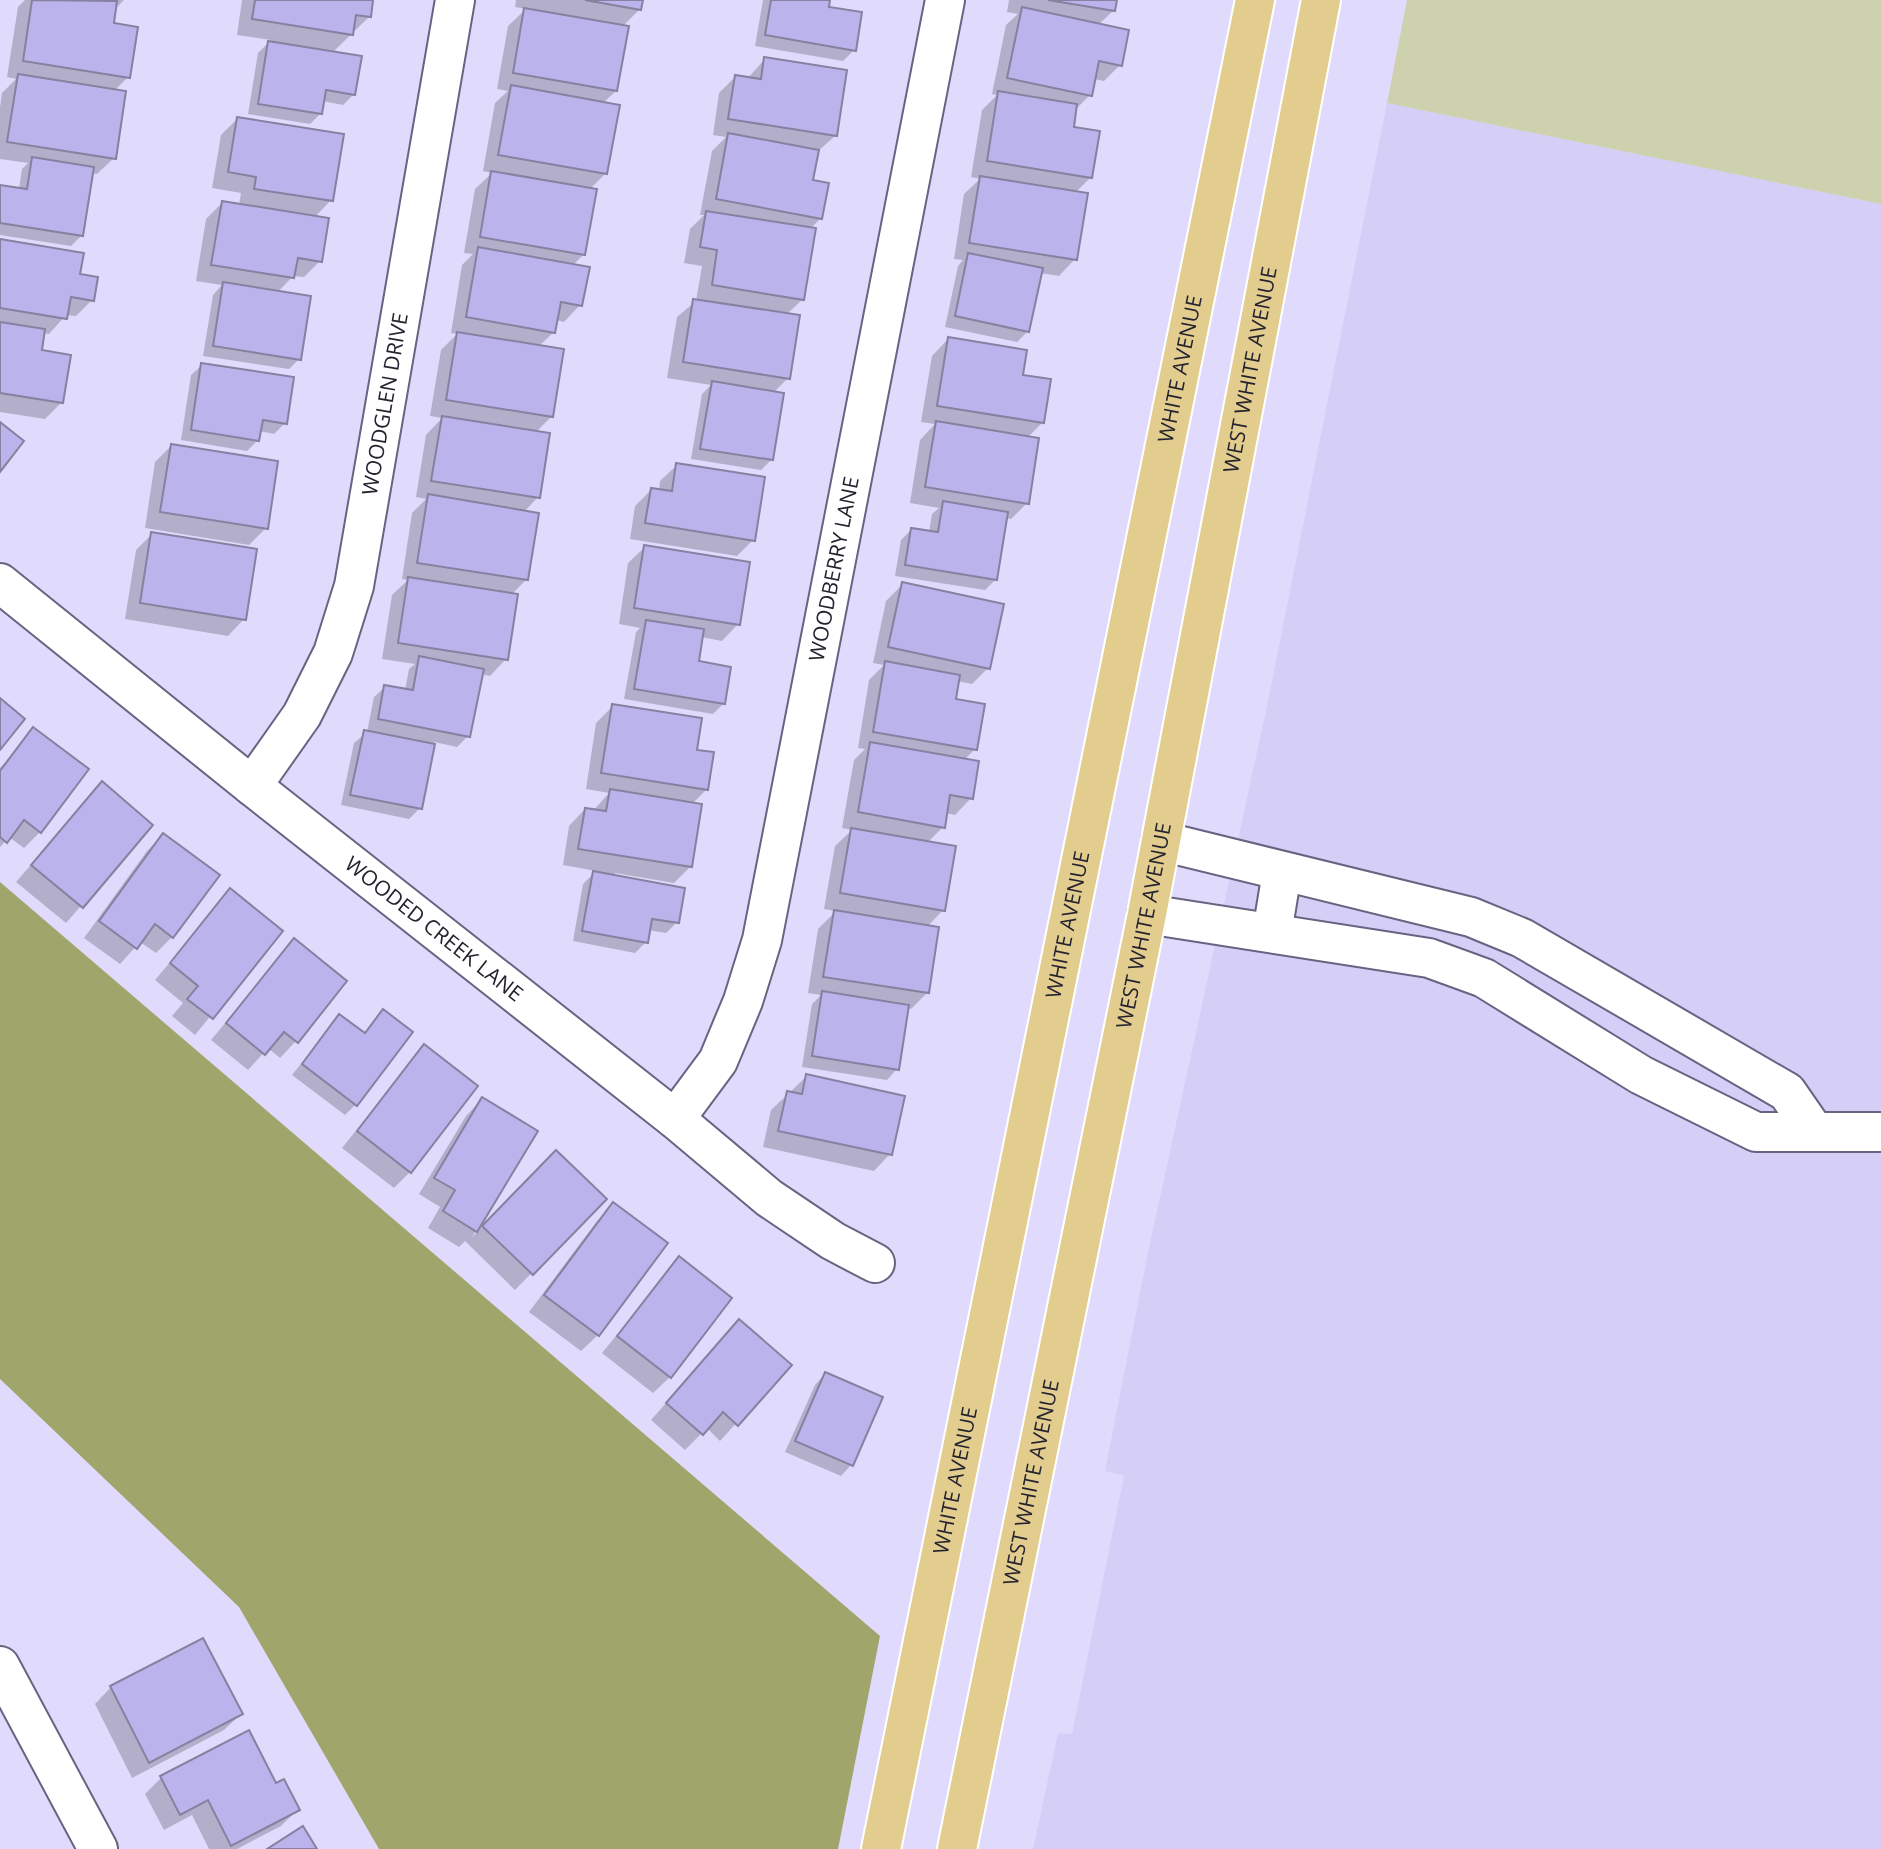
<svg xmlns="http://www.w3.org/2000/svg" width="1881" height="1849" viewBox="0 0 1881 1849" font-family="'Open Sans',sans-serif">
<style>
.built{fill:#d5cff8}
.green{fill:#cdd1ad}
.forest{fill:#a0a56b}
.shadow{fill:#0003}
.building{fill:#bbb3eb;stroke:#8681a0;stroke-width:2}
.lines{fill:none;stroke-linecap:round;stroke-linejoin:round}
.minor-casing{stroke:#676380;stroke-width:42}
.major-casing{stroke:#fff;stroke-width:42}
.minor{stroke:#fff;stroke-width:38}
.major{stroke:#e3cd8e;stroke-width:38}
.labels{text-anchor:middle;stroke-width:7;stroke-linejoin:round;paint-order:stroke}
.street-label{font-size:21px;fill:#25232f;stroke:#edeaff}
</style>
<rect width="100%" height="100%" fill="#e0dbfd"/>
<polygon class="built" points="1387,103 1881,204 1881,1849 1033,1849 1058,1733 1072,1734 1124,1476 1105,1471 1147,1257 1266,711"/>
<polygon class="green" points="1407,0 1881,0 1881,204 1387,103"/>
<polygon class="forest" points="0,882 880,1636 838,1849 379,1849 239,1607 0,1379"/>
<g class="shadow">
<polygon points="25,0 124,0 114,10 112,24 128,77 114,91 114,158 97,174 91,173 81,236 71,246 0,235 0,186 19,189 22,169 28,163 0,159 0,107 2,93 16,79 7,77 18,7"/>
<polygon points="242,0 372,0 369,17 332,53 354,94 343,105 322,101 321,113 310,124 248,114 258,53 271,40 237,35"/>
<polygon points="516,0 641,0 640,9 622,27 616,91 603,103 606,173 589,190 584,254 572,266 580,305 564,322 556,320 554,332 539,346 551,417 535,433 538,497 524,512 527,579 511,595 506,659 490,676 481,674 468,736 457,747 434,742 420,808 409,819 341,805 354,743 367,732 374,697 385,687 405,690 409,669 415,664 382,659 392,595 408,580 402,579 412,513 426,499 416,497 426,435 442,418 430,416 441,350 457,334 451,333 462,265 473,254 464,253 475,189 492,173 483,171 495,103 508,91 497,89 508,26 526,9 515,7"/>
<polygon points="763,0 828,0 827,8 854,50 843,61 755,46"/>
<polygon points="1009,0 1115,0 1114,10 1098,25 1120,65 1104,81 1094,79 1090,95 1074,111 1072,128 1091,177 1075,193 1075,259 1059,276 1040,273 1028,331 1017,342 945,327 958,266 963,260 954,259 964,194 980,179 971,177 982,110 997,95 992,94 1006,25 1018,14 1007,12"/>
<polygon points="765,59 835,136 817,152 811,181 821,218 810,229 803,299 786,315 788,378 773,393 772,459 761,470 691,459 702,394 711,385 667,378 677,317 696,301 702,266 684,263 690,229 704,215 700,215 712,151 726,137 713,135 719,93 736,76 748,78"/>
<polygon points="237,119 331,200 315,217 320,261 304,277 293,276 277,293 299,359 289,369 203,356 213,295 222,285 196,281 206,219 222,203 239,205 241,193 212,188 221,135"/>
<polygon points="0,241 78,276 92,300 76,316 66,315 49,334 43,333 40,352 62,402 45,419 0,412"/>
<polygon points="948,339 1021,376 1043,422 1027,438 1027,503 1011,519 1005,518 996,579 985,590 895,576 901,540 911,530 929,532 932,514 939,508 910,503 920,440 935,424 921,422 932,356"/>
<polygon points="202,365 285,423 274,434 259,431 258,440 247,451 181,440 191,375"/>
<polygon points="171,446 266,528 249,545 145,528 155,462"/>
<polygon points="677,465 753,540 737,556 630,539 635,506 651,490 659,491 660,481"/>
<polygon points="152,534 244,619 228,636 125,619 136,550"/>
<polygon points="645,547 738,624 722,641 701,637 697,662 724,703 713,714 624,699 636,632 640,628 619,624 628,563"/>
<polygon points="903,584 988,668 972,684 957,681 954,700 975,749 964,760 971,798 955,815 946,813 943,827 927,843 943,910 927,927 927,993 911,1009 907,1008 897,1069 887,1080 802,1067 812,1004 821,995 808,993 818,929 836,911 824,909 835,846 852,830 842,828 854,760 865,749 858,748 869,680 884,665 873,663 886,601"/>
<polygon points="613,706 695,751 707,789 692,804 691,866 674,883 615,873 614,877 677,922 666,933 648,930 646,942 635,953 573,941 583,884 596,871 563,865 569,826 585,809 593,811 609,793 586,789 596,723"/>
<polygon points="33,730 40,832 24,848 9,837 0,847 0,768"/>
<polygon points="102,783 151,825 66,923 16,882"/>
<polygon points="163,835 172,937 156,953 140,942 120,964 84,938 147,851"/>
<polygon points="230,891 280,931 195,1035 172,1016 183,1003 155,980"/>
<polygon points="294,940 296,1041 280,1058 268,1048 248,1070 211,1040"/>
<polygon points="383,1012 356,1104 345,1115 292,1075 339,1016 364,1034"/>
<polygon points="424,1046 410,1172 394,1188 342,1148"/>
<polygon points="807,1076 890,1154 874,1171 763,1147 771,1110"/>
<polygon points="482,1099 535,1131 472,1237 556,1152 604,1199 515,1290 465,1241 459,1247 428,1228 440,1207 419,1194 466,1116"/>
<polygon points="614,1205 598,1335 581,1351 529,1312 597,1221"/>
<polygon points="679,1259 670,1377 653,1393 602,1353"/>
<polygon points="739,1321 789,1365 720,1441 707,1428 685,1450 651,1420"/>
<polygon points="825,1374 851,1465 841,1476 785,1452 815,1385"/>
<polygon points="111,1687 241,1714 224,1730 132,1778 95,1704"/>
<polygon points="161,1778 298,1809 281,1826 237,1849 209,1849 192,1815 164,1830 145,1794"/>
</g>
<g class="building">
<polygon points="32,0 117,1 114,23 138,27 130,78 23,61"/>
<polygon points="255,0 373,0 371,17 356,15 353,35 252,19"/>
<polygon points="585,0 643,0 641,10"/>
<polygon points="771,0 830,0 829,7 862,12 856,51 765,35"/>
<polygon points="1048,0 1117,0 1115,11"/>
<polygon points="1022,7 1129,30 1122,66 1099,61 1092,96 1007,78"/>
<polygon points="524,8 629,26 617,91 513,73"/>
<polygon points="268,41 362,56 355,95 326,90 322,114 258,104"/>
<polygon points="764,57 847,70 837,136 728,119 735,75 761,79"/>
<polygon points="18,74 126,91 116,159 7,142"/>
<polygon points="511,85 620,105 607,174 498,155"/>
<polygon points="998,91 1077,104 1074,127 1100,131 1092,178 987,161"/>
<polygon points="237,117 344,134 333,201 254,189 256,177 228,172"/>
<polygon points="728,133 819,150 813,180 829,183 822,219 716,199"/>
<polygon points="32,157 94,167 83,236 0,223 0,185 27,189"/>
<polygon points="491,171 597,189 585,255 480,237"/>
<polygon points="980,176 1088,193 1077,260 969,243"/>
<polygon points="222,201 329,218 322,262 298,258 294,278 211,265"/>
<polygon points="706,211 816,228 804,300 712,285 717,250 700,247"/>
<polygon points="0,239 84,253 80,274 98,277 94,301 71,297 67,319 0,308"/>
<polygon points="478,247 590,267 582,306 561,302 555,333 466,317"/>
<polygon points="968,253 1043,268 1029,332 955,316"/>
<polygon points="223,282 311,296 301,360 213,346"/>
<polygon points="693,299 800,315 790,379 683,362"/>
<polygon points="0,322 45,329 42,350 71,355 63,403 0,393"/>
<polygon points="457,332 564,349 553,417 446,400"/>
<polygon points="948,337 1027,350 1023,375 1051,379 1044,423 937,406"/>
<polygon points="201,363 294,377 287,424 263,420 259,441 191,430"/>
<polygon points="712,381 784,393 773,460 700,449"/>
<polygon points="442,416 550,433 540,498 431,481"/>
<polygon points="936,421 1039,438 1029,504 925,487"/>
<polygon points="0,422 24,441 0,472"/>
<polygon points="171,444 278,461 268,529 160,512"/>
<polygon points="676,463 765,477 755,541 645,523 651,488 672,491"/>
<polygon points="428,494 539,513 528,580 417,563"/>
<polygon points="943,501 1008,512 997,580 905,565 911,528 938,532"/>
<polygon points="151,532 257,549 246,620 140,603"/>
<polygon points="644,545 750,562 740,625 634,608"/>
<polygon points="408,577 518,594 508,660 398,643"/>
<polygon points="902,582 1004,604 990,669 888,647"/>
<polygon points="646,620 704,629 699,661 731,667 725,704 634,689"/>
<polygon points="419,656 484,669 470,737 378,719 384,685 413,690"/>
<polygon points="885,661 960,675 956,699 985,704 977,750 873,732"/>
<polygon points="0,698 25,719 0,750"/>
<polygon points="612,704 702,718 697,750 714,752 708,790 601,773"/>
<polygon points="33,727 89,769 41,833 24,820 7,843 0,837 0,771"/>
<polygon points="364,730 435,744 422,809 350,795"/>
<polygon points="870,742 979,761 973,799 950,795 945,828 858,812"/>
<polygon points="102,781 153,825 83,908 31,865"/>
<polygon points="610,789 702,804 692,867 578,849 585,808 606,811"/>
<polygon points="851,828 956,846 945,911 840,893"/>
<polygon points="163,833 220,875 173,938 155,924 137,949 99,921"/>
<polygon points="593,871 685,888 679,923 652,919 648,943 582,931"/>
<polygon points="230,888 283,931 213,1019 187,999 198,986 170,963"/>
<polygon points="834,910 939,927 929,993 823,977"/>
<polygon points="294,938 347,981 298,1043 284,1032 265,1055 226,1023"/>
<polygon points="822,991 909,1005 899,1070 812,1056"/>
<polygon points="383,1009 413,1032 357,1106 302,1064 339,1014 365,1033"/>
<polygon points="424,1044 478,1086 411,1173 357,1131"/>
<polygon points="806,1074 905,1096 892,1155 778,1131 787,1091 802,1094"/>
<polygon points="482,1097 538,1131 477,1232 443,1211 455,1190 434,1178"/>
<polygon points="556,1150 607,1199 533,1275 482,1226"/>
<polygon points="613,1202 668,1243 599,1336 544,1295"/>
<polygon points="679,1256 732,1298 671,1378 617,1336"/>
<polygon points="739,1319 792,1365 738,1426 723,1412 703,1435 666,1403"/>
<polygon points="825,1372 883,1397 853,1466 795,1441"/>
<polygon points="203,1638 243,1714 149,1763 110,1686"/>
<polygon points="249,1730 276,1783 284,1779 300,1810 231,1846 208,1800 180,1815 160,1776"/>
<polygon points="303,1826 317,1849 267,1849"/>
</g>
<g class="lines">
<g class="minor-casing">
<g id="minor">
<path id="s1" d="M0 583 252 786 675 1119 769 1198 833 1241 875 1263"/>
<path id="s2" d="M252 786 302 715 333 653 354 586 455 0"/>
<polyline points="1161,841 1471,917 1522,938 1787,1092 1814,1131"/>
<polyline points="1147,914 1429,958 1484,978 1641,1075 1756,1132 1881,1132"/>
<polyline points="1272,933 1282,872"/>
<path id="s3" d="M675 1119 718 1061 743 1001 762 940 945 0"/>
<polyline points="0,1666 98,1849"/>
</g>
</g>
<g class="major-casing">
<g id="major">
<path id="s4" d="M881 1849 1255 0"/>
<path id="s5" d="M957 1849 1147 914 1321 0"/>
</g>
</g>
<use href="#minor" class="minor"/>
<use href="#major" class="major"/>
</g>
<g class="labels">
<g class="street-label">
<text dy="7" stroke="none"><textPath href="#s4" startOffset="1510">WHITE AVENUE</textPath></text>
<text dy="7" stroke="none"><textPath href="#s5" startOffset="1508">WEST WHITE AVENUE</textPath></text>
<text dy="7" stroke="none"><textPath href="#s2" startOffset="411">WOODGLEN DRIVE</textPath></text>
<text dy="7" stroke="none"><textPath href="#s3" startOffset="579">WOODBERRY LANE</textPath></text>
<text dy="7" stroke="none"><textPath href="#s4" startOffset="943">WHITE AVENUE</textPath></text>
<text dy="7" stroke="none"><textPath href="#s5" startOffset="942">WEST WHITE AVENUE</textPath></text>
<text dy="7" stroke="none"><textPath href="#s1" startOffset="555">WOODED CREEK LANE</textPath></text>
<text dy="7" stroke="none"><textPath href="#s4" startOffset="376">WHITE AVENUE</textPath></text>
<text dy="7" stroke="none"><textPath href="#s5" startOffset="374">WEST WHITE AVENUE</textPath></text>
</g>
</g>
</svg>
